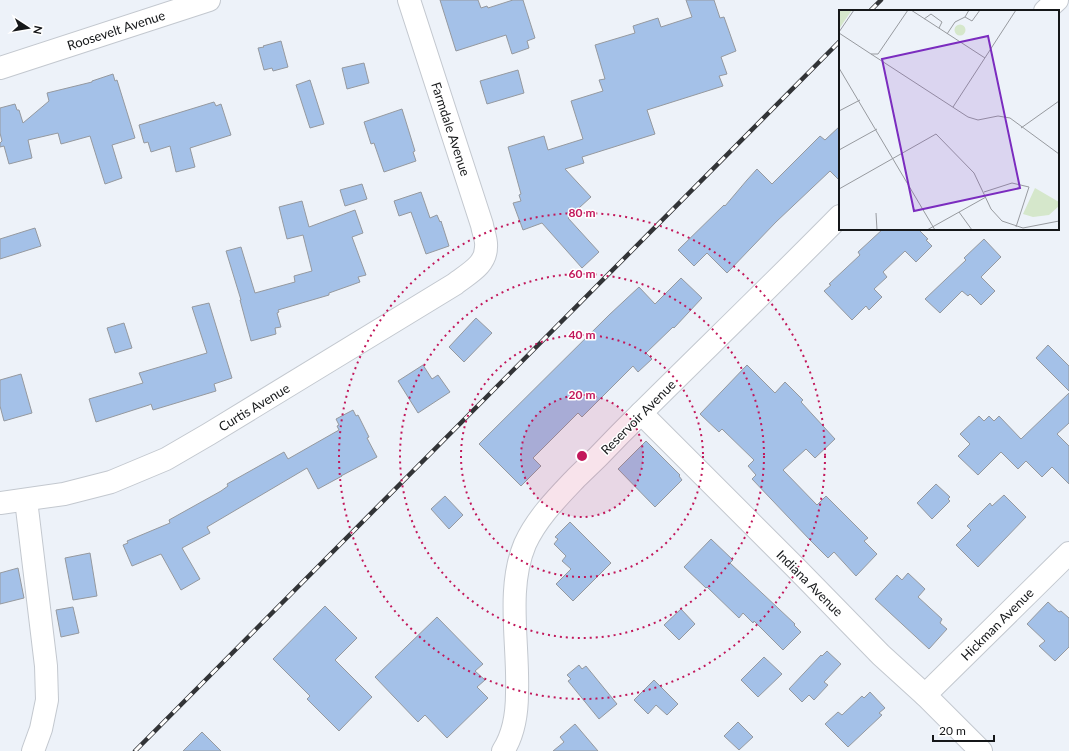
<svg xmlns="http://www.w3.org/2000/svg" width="1069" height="751" viewBox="0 0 1069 751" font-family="Lato,sans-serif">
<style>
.building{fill:#a4c1e8;stroke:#95999f}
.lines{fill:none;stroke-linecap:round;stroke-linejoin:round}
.minor-casing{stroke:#c3c8cf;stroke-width:24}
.minor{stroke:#fff;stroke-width:22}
.rail-casing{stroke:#323437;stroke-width:4.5}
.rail{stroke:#fff;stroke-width:3;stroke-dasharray:9;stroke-linecap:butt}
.ring{fill:none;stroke:#c2185b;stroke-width:2;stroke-dasharray:2 4}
.labels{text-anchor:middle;stroke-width:3;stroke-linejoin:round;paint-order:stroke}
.street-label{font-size:13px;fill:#151719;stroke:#fff}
.inset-road{fill:none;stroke:#979a9f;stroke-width:1}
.view{fill:#7b2cbf;fill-opacity:0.15;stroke:#7b2cbf;stroke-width:2}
.inset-edge{fill:none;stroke:#151719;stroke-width:2}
.centre{fill:#c2185b;stroke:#fff;stroke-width:2}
.ring-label{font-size:12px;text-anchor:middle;font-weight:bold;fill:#c2185b;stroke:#fff;stroke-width:3;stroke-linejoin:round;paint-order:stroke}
</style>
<rect width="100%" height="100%" fill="#edf2f9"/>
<g class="building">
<polygon points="440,0 478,0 481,8 487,6 488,8 513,0 523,0 535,38 527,41 529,48 512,54 506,35 456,51"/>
<polygon points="686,0 714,0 720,18 724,17 736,51 721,57 727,74 719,76 723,86 647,110 655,134 582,157 584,163 565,169 591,197 568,218 599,252 582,268 542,223 523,230 513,203 521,201 519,195 521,194 508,147 544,136 548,150 583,139 571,101 603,91 599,80 605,79 595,45 635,33 633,26 658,18 661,27 692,17"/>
<polygon points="281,41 288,67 273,71 272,68 264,70 258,48 264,47 263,46"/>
<polygon points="364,63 369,83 347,89 342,68"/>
<polygon points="518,70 524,93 487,104 480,81"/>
<polygon points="113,74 115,81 117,80 135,138 112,145 122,178 105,184 90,136 61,144 58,133 28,140 32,158 9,164 4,146 0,147 0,143 2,141 0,133 0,108 15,104 17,110 19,110 23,123 49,101 47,93 92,82 92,81"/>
<polygon points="310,80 324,124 310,128 296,85"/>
<polygon points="214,102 216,106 221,104 231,135 190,148 195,167 176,172 170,146 151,152 148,142 144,143 139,125"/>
<polygon points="402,109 415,151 413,152 416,161 384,172 374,143 371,144 364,122"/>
<polygon points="840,126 840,181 830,171 776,222 727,273 707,253 694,266 678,250 724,205 725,206 747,180 757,169 772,184 820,136 825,140"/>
<polygon points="362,184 367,199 345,206 340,190"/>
<polygon points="421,192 430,218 437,215 440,222 441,221 449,246 426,254 411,212 399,216 394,201"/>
<polygon points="302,201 309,227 355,210 363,233 352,237 366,275 358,277 360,282 329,293 329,295 278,310 279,312 277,313 281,327 275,328 276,334 251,341 240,300 241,300 226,251 241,247 255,293 295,282 294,276 312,271 303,235 287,239 279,207"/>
<polygon points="35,228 41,246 0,259 0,239"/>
<polygon points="883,229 918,229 928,239 926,240 932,246 916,262 905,251 883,272 887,277 874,289 882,297 869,310 866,306 852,320 824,291 831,285 829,284 860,255 858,252"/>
<polygon points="984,239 1001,257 981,277 995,291 981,305 970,294 968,296 962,291 940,313 925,299 966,260 964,258"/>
<polygon points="681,278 702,298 674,328 673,327 646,353 652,359 638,372 633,366 582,417 578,413 533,458 541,466 521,486 479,444 609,315 639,287 655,304"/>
<polygon points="209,303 232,378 214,384 216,391 153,410 151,404 149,405 96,422 89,399 143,383 139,373 207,353 192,307"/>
<polygon points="476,318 492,333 464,362 449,347"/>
<polygon points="124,323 132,348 115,353 107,328"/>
<polygon points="1048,345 1069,366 1069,391 1036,358"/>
<polygon points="423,365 432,379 438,375 450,392 418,413 398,381"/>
<polygon points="747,365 775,393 785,382 803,400 801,402 835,439 815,458 806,449 783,470 817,505 826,496 868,538 864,541 877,554 856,576 834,552 828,558 810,540 752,479 756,475 748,466 754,460 722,429 719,432 700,414"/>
<polygon points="21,374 32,413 4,421 0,406 0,380"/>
<polygon points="1069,393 1069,423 1057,434 1069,446 1069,484 1052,467 1042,477 1026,461 1018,469 1001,452 978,475 958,456 970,444 960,434 979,416 984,421 989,416 994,421 999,416 1021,439"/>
<polygon points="353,410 356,416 358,415 369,437 367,438 377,457 341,476 342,476 318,489 307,468 207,527 210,533 182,548 200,579 181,590 161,554 132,566 123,545 128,543 127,541 170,523 169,520 221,491 228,486 227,484 284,452 288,459 339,430 337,426 339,425 336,419"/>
<polygon points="646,441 680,475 679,476 682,480 655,507 618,469"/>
<polygon points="936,484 950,497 948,499 950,501 932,519 917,503"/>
<polygon points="1004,495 1026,517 978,567 956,545 971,530 967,526 990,503 992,506"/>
<polygon points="445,496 463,515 449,529 431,509"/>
<polygon points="570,522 611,563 573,601 556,584 571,569 562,561 566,556 554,544 558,539 555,537"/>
<polygon points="711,539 733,560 730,563 795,624 794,625 801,632 783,650 754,621 753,623 743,613 739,618 707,587 706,588 684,567"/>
<polygon points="90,553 97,596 73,600 65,558"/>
<polygon points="18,568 24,598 0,604 0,573"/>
<polygon points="908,573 925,589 918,597 942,619 940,623 947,629 929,649 875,599 897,575 902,580"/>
<polygon points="1048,602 1059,612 1061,611 1069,618 1069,647 1055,661 1039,646 1045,641 1027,624"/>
<polygon points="325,606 357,638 335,660 372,697 339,731 307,699 310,696 273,659"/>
<polygon points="73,607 79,633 61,637 56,610"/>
<polygon points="681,609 695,624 679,640 664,625"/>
<polygon points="437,617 483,664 475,671 485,680 477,687 488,698 447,738 425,715 418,722 375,677"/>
<polygon points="827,651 841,664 824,682 828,685 814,700 809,695 802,702 789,689 821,655 822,656"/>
<polygon points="764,657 782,674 758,697 741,680"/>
<polygon points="579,665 582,669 586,666 617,704 599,719 568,681 571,679 567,675"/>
<polygon points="654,680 678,704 667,715 656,705 648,714 634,700"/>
<polygon points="870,692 885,708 879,713 882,715 848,747 825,724 838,712 842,715 862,696 864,698"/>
<polygon points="738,722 753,737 739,750 724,736"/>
<polygon points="575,724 598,751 553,751 564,742 560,737"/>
<polygon points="202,732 221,751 183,751"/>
</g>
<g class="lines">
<g class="minor-casing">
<g id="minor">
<polyline points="1045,11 1057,0"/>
<polyline points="0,68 209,0"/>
<polyline points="641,413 796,568 881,655 925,695 981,751"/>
<polyline points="26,500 46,666 47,700 41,729 33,751"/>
<path d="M0 503 64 494 111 482 166 459 209 434 455 284C469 273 486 265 486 247 487 240 483 232 482 225L409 0"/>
<polyline points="925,695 1069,553"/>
<path d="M503 751C514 734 517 712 517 693 519 645 506 589 525 544 537 518 557 498 576 478 591 464 605 450 619 435 692 362 767 290 840 216"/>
</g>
</g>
<use href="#minor" class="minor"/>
<g class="rail-casing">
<g id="rail">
<polyline points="870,11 881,0"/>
<polyline points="135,751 840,41"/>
</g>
</g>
<use href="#rail" class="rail"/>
</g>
<circle cx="582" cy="456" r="61" fill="#c2185b" fill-opacity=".12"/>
<g class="ring">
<circle cx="582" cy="456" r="61"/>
<circle cx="582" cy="456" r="121"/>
<circle cx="582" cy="456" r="182"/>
<circle cx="582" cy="456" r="243"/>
</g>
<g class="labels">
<g class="street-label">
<text transform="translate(116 30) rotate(-18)" y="5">Roosevelt Avenue</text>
<text transform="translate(451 129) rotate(72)" y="5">Farmdale Avenue</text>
<text transform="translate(254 407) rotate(-31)" y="5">Curtis Avenue</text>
<text transform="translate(638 417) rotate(-45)" y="5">Reservoir Avenue</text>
<text transform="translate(810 583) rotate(45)" y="5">Indiana Avenue</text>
<text transform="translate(997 624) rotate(-45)" y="5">Hickman Avenue</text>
</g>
</g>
<g transform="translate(839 10)">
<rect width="220" height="220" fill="#edf2f9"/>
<path d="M0 0H13L0 19ZM115.5 20a5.5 5.5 0 1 1 11 0a5.5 5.5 0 1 1-11 0ZM196 178 220 192V196L210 205 194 207 184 204Z" fill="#d5e7cb"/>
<path class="inset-road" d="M72 0 146 48M126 7 133 11 141 0M85 9 92 4 103 12 100 18M0 22 15 0M0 23 32 44H39L69 0M108 24 116 12 126 7 130 0M32 44 129 107 139 110 159 106 171 108 220 144M0 58 96 220M114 97 177 0M0 101 21 90M182 118 220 91M0 140 38 119M0 179 97 124 135 163 152 199 163 211 184 218 220 211M145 182 173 173 190 177 177 217M120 202 133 220M37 203 38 220M88 220 147 187"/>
<path class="view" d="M149 26 181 178 75 201 43 49Z"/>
<rect width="220" height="220" class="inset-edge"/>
</g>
<circle cx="582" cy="456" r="6" class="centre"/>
<g class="ring-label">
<text x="582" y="217">80 m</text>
<text x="582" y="278">60 m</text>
<text x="582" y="339">40 m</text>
<text x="582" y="399">20 m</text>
</g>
<g transform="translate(28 28) rotate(102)" stroke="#ffffff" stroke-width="3" paint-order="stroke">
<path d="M0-3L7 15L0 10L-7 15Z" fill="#151719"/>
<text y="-6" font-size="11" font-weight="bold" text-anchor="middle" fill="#151719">N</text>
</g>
<path d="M933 735v6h61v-6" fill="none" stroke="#151719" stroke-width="2"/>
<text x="939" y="735" font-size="12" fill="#151719" stroke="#ffffff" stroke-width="3" paint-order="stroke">20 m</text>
</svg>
